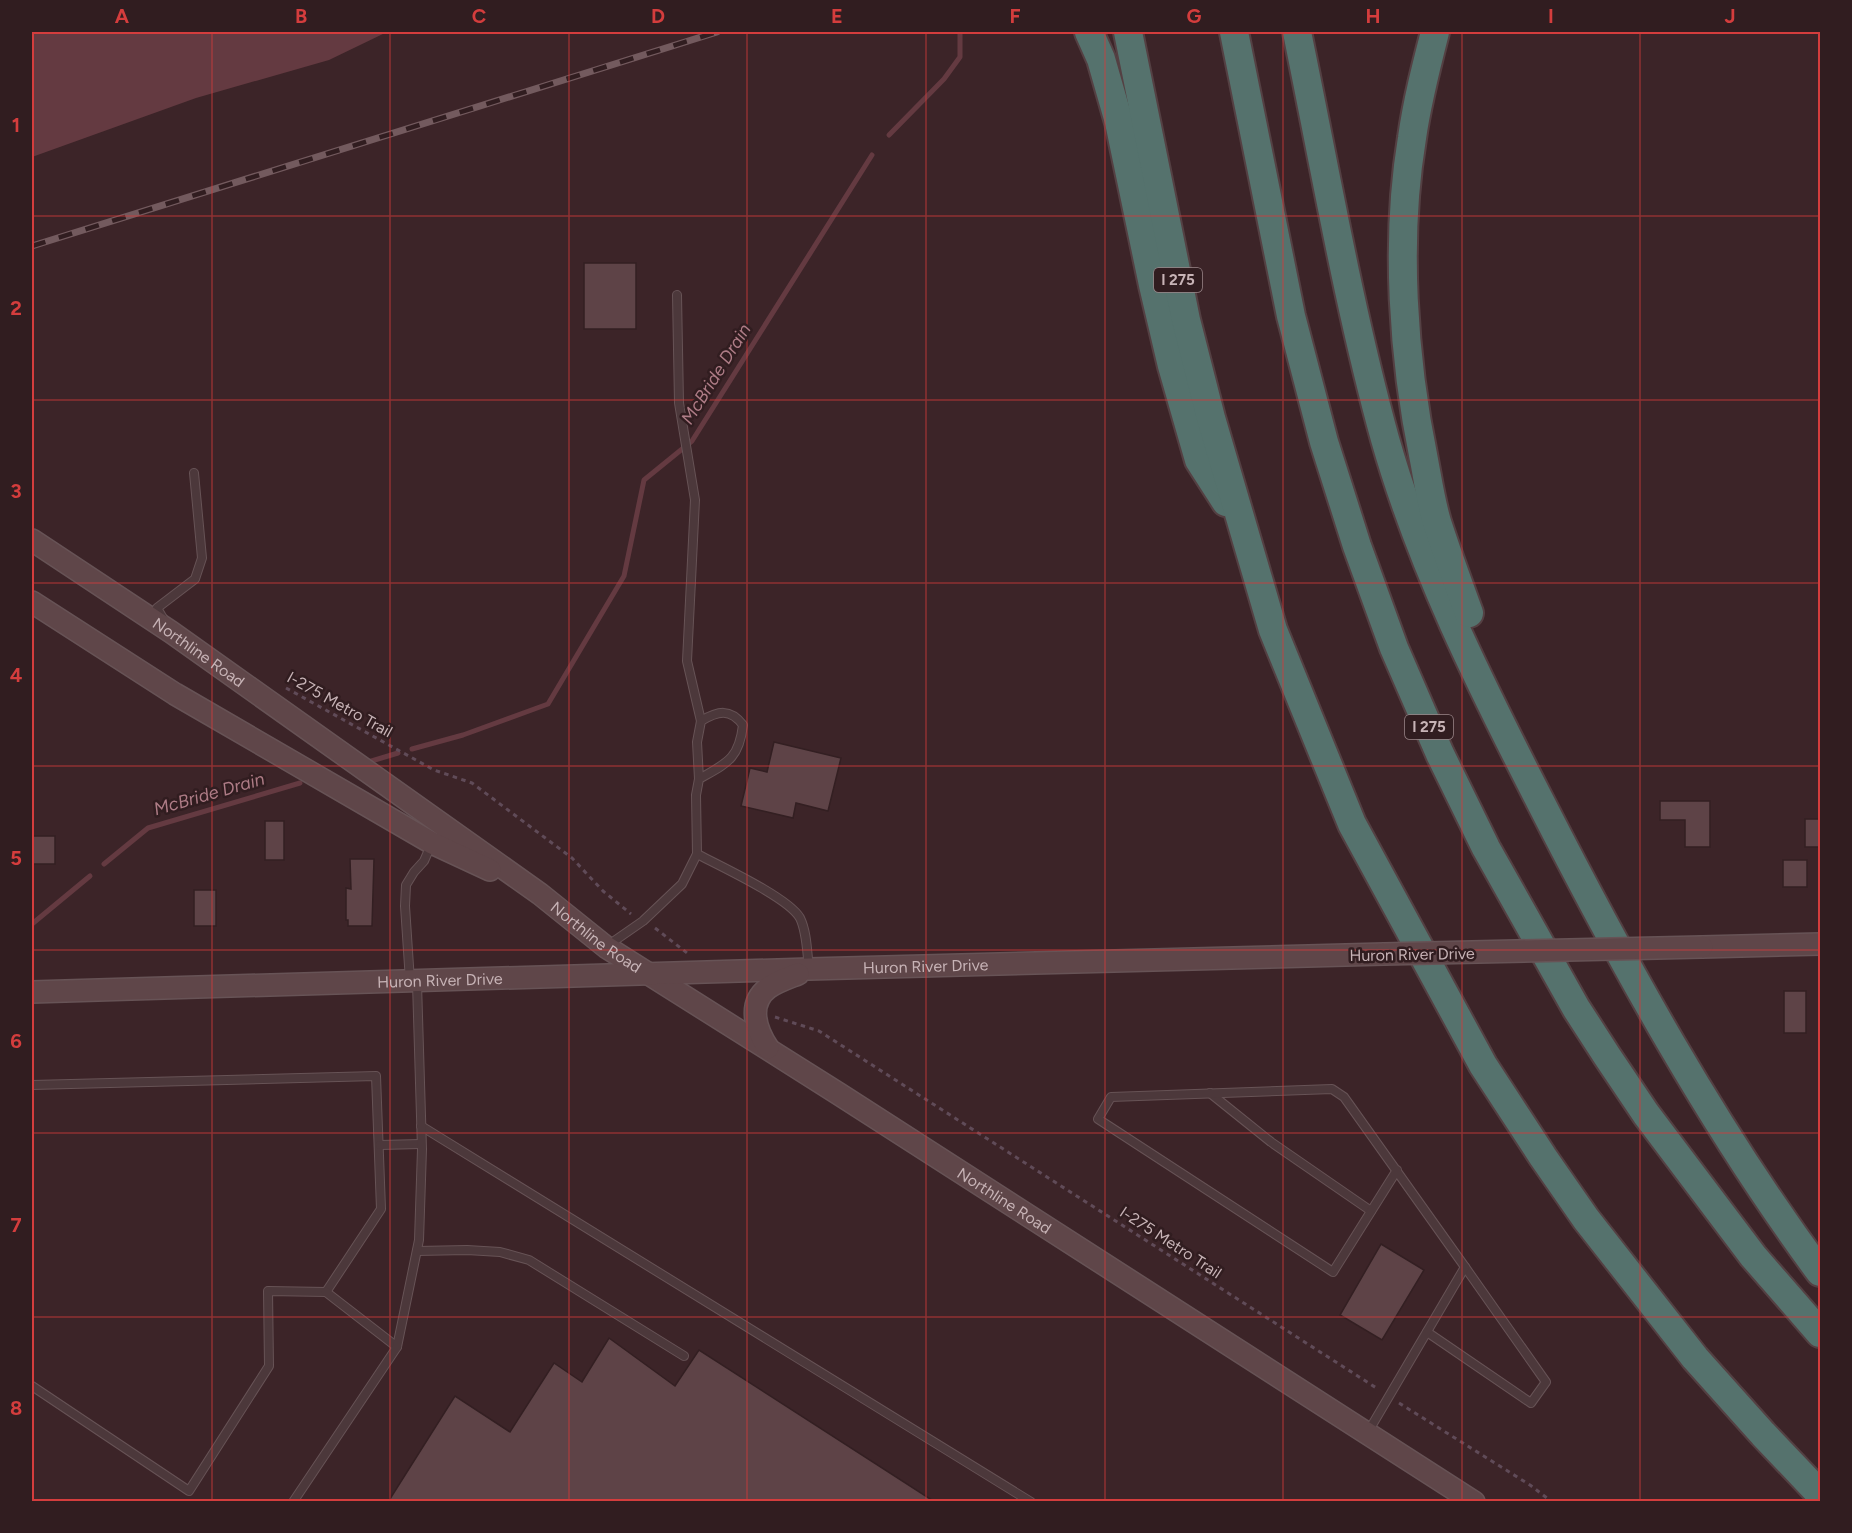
<svg xmlns="http://www.w3.org/2000/svg" width="1852" height="1533" viewBox="0 0 1852 1533" font-family="Figtree,sans-serif">
<style>
.water{fill:#643a41}
.lines{fill:none;stroke-linecap:round;stroke-linejoin:round}
.stream{stroke:#643a41;stroke-width:5}
.building{fill:#5e4347;stroke:#331f22;stroke-width:1.5}
.lane-casing{stroke:#675356;stroke-width:10}
.secondary-casing{stroke:#675356;stroke-width:24}
.highway-casing{stroke:#544043;stroke-width:32}
.path{stroke:#604b58;stroke-width:3;stroke-dasharray:4.5 4.5;stroke-linecap:butt}
.lane{stroke:#4c383b;stroke-width:8}
.secondary{stroke:#5f4649;stroke-width:21}
.highway{stroke:#55726d;stroke-width:28}
.rail-casing{stroke:#735a5e;stroke-width:7}
.rail{stroke:#311d20;stroke-width:4.5;stroke-dasharray:14;stroke-linecap:butt}
.secondary-bridge-casing{stroke:#675356;stroke-width:24;stroke-linecap:butt}
.secondary-bridge{stroke:#5f4649;stroke-width:21}
.grid{fill:none;stroke:#d43d3d;stroke-width:1.5;stroke-opacity:0.55}
.labels{text-anchor:middle;stroke-width:5;stroke-linejoin:round;paint-order:stroke}
.shield{fill:#311d20;stroke:#9a8689;stroke-width:1.5}
.shield-label{font-size:15px;font-weight:bold;fill:#c7b3b6}
.street-label{font-size:16px;fill:#c7b3b6;stroke:#311d20}
.water-label{font-size:18px;font-style:italic;fill:#ae7c86;stroke:#311d20}
.neatline{fill:none;stroke:#d43d3d;stroke-width:2}
.grid-label{font-size:20px;text-anchor:middle;font-weight:bold;fill:#d43d3d}
</style>
<rect width="100%" height="100%" fill="#3c2428"/>
<polygon class="water" points="32,32 387,32 329,60 196,98 32,157"/>
<g class="lines">
<g class="stream">
<polyline points="889,135 944,79 960,57 960,32"/>
<polyline points="412,749 463,735 548,704 624,576 644,480 692,441 872,155"/>
<polyline points="365,763 398,753"/>
<polyline points="104,864 148,828 300,783"/>
<polyline points="32,924 90,876"/>
</g>
</g>
<g class="building">
<rect x="584" y="263" width="52" height="66"/>
<polygon points="774,742 841,758 828,811 796,803 793,818 741,806 750,768 767,772"/>
<polygon points="1660,801 1710,801 1710,847 1685,847 1685,820 1660,820"/>
<rect x="1805" y="819" width="16" height="28"/>
<rect x="265" y="821" width="19" height="39"/>
<rect x="32" y="836" width="23" height="28"/>
<polygon points="350,859 374,859 372,926 348,926 348,920 346,920 346,888 351,889"/>
<rect x="1783" y="860" width="24" height="27"/>
<rect x="194" y="890" width="22" height="36"/>
<rect x="1784" y="991" width="22" height="42"/>
<polygon points="1381,1244 1424,1270 1382,1340 1340,1315"/>
<polygon points="609,1338 675,1386 699,1350 935,1502 388,1502 455,1396 510,1432 554,1363 582,1382"/>
</g>
<g class="lines">
<g class="lane-casing">
<g id="lane">
<polyline points="677,295 679,403 695,500 687,661 701,721"/>
<polyline points="164,620 157,608 195,579 202,558 194,473"/>
<path d="M697 854C720 866 789 898 800 918 807 932 807 953 809 968"/>
<path d="M607 946 643 921 682 884 697 854 696 795 699 779C727 763 739 759 743 725 730 708 718 711 701 721L697 742 699 779"/>
<polyline points="410,981 405,906 406,885 414,872 424,861 431,845"/>
<polyline points="32,1085 376,1076 381,1209 326,1292 268,1291 269,1366 189,1491 32,1386"/>
<polyline points="1210,1093 1271,1142 1371,1211"/>
<polyline points="421,1126 1031,1502"/>
<polyline points="380,1145 421,1144"/>
<polyline points="417,1251 467,1250 500,1252 529,1260 684,1356"/>
<polyline points="326,1292 397,1347"/>
<polyline points="1427,1332 1531,1403 1546,1382 1465,1267"/>
<polyline points="1368,1432 1465,1267 1344,1097 1332,1089 1111,1097 1098,1119 1333,1272 1397,1170"/>
<polyline points="293,1502 397,1347 419,1240 422,1149 417,983"/>
</g>
</g>
<g class="secondary-casing">
<g id="secondary">
<path id="s1" d="M32 540 171 632 540 894 606 947 839 1094 1474 1502"/>
<polyline points="32,602 175,694 432,843 490,870"/>
<polyline points="1702,947 1820,944"/>
<path id="s2" d="M32 992 809 969 1384 954"/>
<path d="M768 1048C756 1030 747 1004 768 988 776 982 788 978 798 974"/>
</g>
</g>
<g class="highway-casing">
<g id="highway">
<polyline points="1089,32 1101,59 1119,122 1153,285 1172,366 1199,460 1226,502"/>
<polyline points="1128,32 1186,320 1211,418 1273,630 1352,824 1483,1065 1543,1157 1586,1219 1695,1358 1763,1434 1820,1494"/>
<polyline points="1234,32 1291,316 1324,442 1357,546 1394,648 1440,754 1486,848 1576,1008 1607,1056 1646,1114 1753,1256 1820,1333"/>
<path d="M1297 32C1325 168 1348 305 1385 439 1421 566 1481 686 1541 803 1623 964 1713 1127 1820 1272"/>
<path d="M1435 32C1426 67 1417 102 1412 138 1395 240 1403 359 1424 460 1428 481 1431 502 1437 522 1447 553 1458 583 1469 613"/>
</g>
</g>
<g class="path">
<polyline points="286,688 434,770 472,783 572,858 603,891 631,914"/>
<polyline points="655,928 687,953"/>
<polyline points="775,1017 819,1031 1378,1389"/>
<polyline points="1399,1403 1530,1485 1552,1502"/>
</g>
<use href="#lane" class="lane"/>
<use href="#secondary" class="secondary"/>
<use href="#highway" class="highway"/>
<g class="rail-casing">
<polyline id="rail" points="32,246 717,32"/>
</g>
<use href="#rail" class="rail"/>
<g class="secondary-bridge-casing">
<polyline id="secondary-bridge" points="1384,954 1702,947"/>
</g>
<use href="#secondary-bridge" class="secondary-bridge"/>
</g>
<path class="grid" d="M212 32V1502M390 32V1502M569 32V1502M747 32V1502M926 32V1502M1105 32V1502M1283 32V1502M1462 32V1502M1640 32V1502M32 216H1820M32 400H1820M32 583H1820M32 766H1820M32 950H1820M32 1133H1820M32 1317H1820"/>
<g class="labels">
<g class="shield">
<rect x="1154" y="268" width="48" height="24" rx="4.5"/>
<rect x="1405" y="715" width="48" height="24" rx="4.5"/>
</g>
<g class="shield-label">
<text x="1178" y="285">I 275</text>
<text x="1429" y="732">I 275</text>
</g>
<g class="street-label">
<text dy="6" stroke="none"><textPath href="#s1" startOffset="201">Northline Road</textPath></text>
<text transform="translate(340 704) rotate(29)" y="6">I-275 Metro Trail</text>
<text dy="6" stroke="none"><textPath href="#s1" startOffset="690">Northline Road</textPath></text>
<text transform="translate(1412 954) rotate(-1)" y="6">Huron River Drive</text>
<text dy="6" stroke="none"><textPath href="#s2" startOffset="894">Huron River Drive</textPath></text>
<text dy="6" stroke="none"><textPath href="#s2" startOffset="408">Huron River Drive</textPath></text>
<text dy="6" stroke="none"><textPath href="#s1" startOffset="1176">Northline Road</textPath></text>
<text transform="translate(1171 1242) rotate(33)" y="6">I-275 Metro Trail</text>
</g>
<g class="water-label">
<text transform="translate(716 374) rotate(-58)" y="6">McBride Drain</text>
<text transform="translate(209 794) rotate(-16)" y="6">McBride Drain</text>
</g>
</g>
<rect width="1852" height="1533" fill="none" stroke="#311d20" stroke-width="66"/>
<rect x="33" y="33" width="1786" height="1467" class="neatline"/>
<g class="grid-label">
<text x="122" y="23">A</text>
<text x="301" y="23">B</text>
<text x="479" y="23">C</text>
<text x="658" y="23">D</text>
<text x="837" y="23">E</text>
<text x="1015" y="23">F</text>
<text x="1194" y="23">G</text>
<text x="1373" y="23">H</text>
<text x="1551" y="23">I</text>
<text x="1730" y="23">J</text>
<text x="16" y="132">1</text>
<text x="16" y="315">2</text>
<text x="16" y="498">3</text>
<text x="16" y="682">4</text>
<text x="16" y="865">5</text>
<text x="16" y="1048">6</text>
<text x="16" y="1232">7</text>
<text x="16" y="1415">8</text>
</g>
</svg>
